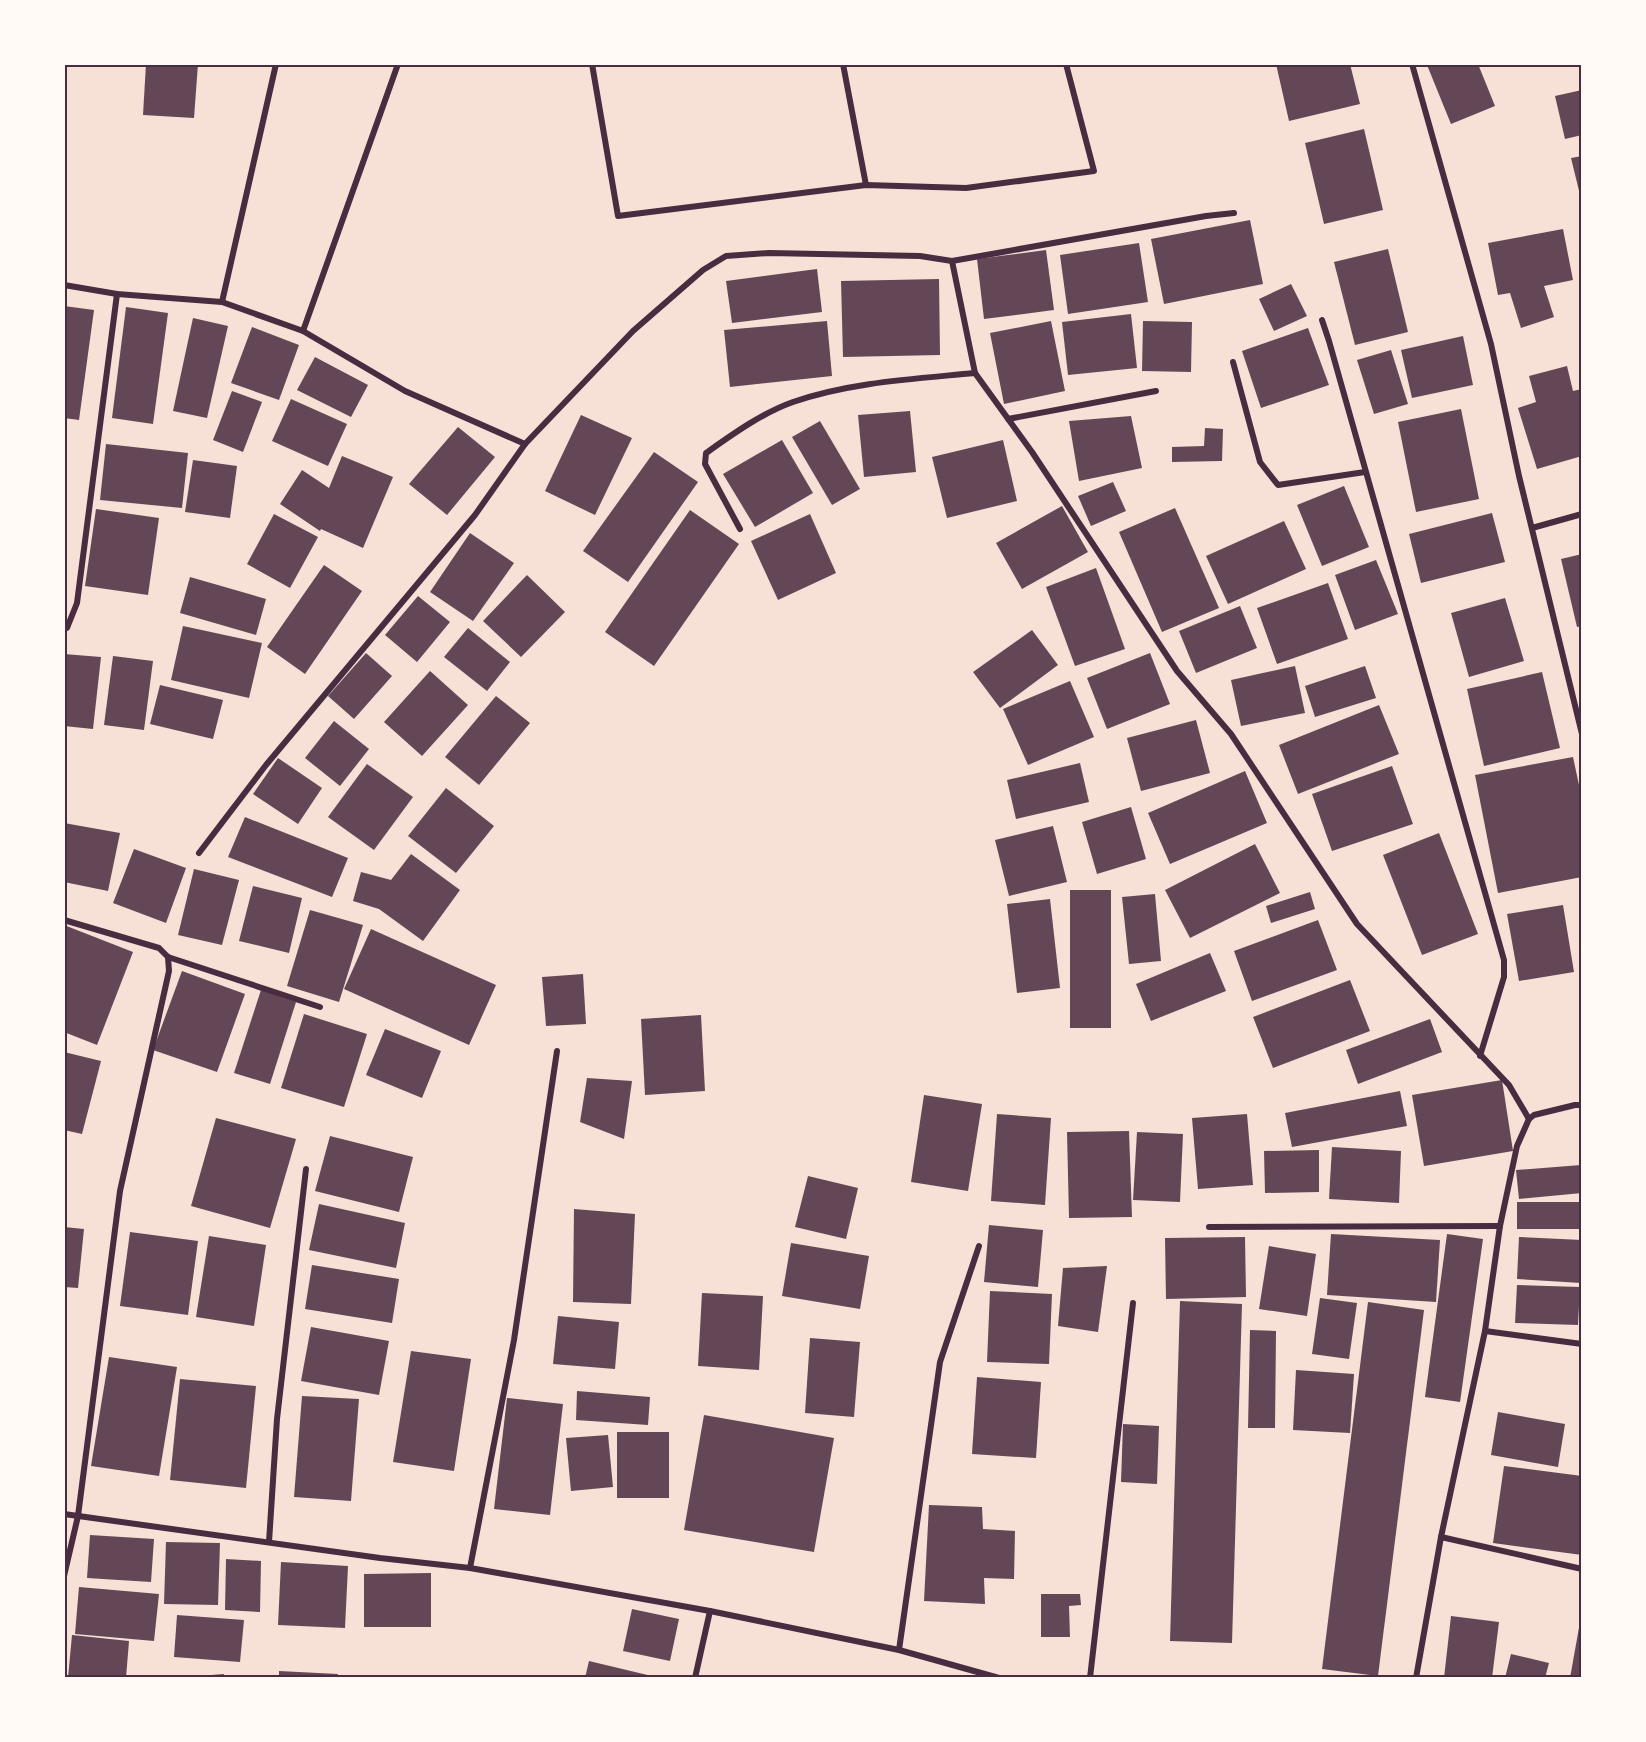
<svg xmlns="http://www.w3.org/2000/svg" width="1646" height="1742" viewBox="0 0 1646 1742" font-family="Karla,sans-serif">
<style>
.building{fill:#644757}
.lines{fill:none;stroke-linecap:round;stroke-linejoin:round}
.minor{stroke:#4a2c40;stroke-width:6}
.neatline{fill:none;stroke:#4a2c40;stroke-width:2}
</style>
<rect width="100%" height="100%" fill="#f7e1d7"/>
<g class="building">
<polygon points="146,64 198,64 194,118 143,115"/>
<polygon points="1276,64 1350,64 1360,104 1289,121"/>
<polygon points="1429,64 1478,64 1495,106 1451,124 1427,65"/>
<polygon points="1582,90 1582,135 1565,139 1555,96"/>
<polygon points="1364,129 1383,210 1324,224 1305,143"/>
<polygon points="1582,156 1582,199 1581,199 1571,158"/>
<polygon points="1250,220 1263,284 1164,304 1151,239"/>
<polygon points="1563,229 1573,280 1544,286 1554,317 1521,328 1510,293 1498,295 1488,243"/>
<polygon points="1139,243 1148,302 1068,314 1060,255"/>
<polygon points="1388,249 1408,332 1355,345 1334,262"/>
<polygon points="1046,250 1054,310 984,319 977,259"/>
<polygon points="817,269 822,312 732,323 726,281"/>
<polygon points="939,279 940,355 843,357 841,281"/>
<polygon points="1291,284 1307,316 1274,331 1259,299"/>
<polygon points="64,306 94,310 79,420 64,418"/>
<polygon points="126,307 168,313 153,424 112,418"/>
<polygon points="1131,314 1137,368 1068,375 1062,322"/>
<polygon points="193,318 228,326 207,418 173,411"/>
<polygon points="827,321 832,376 730,387 724,330"/>
<polygon points="1051,321 1065,391 1004,404 990,333"/>
<polygon points="1143,321 1192,322 1191,372 1142,371"/>
<polygon points="252,327 299,345 279,400 231,383"/>
<polygon points="1308,328 1329,385 1261,408 1242,351"/>
<polygon points="1463,336 1473,385 1412,398 1401,350"/>
<polygon points="1391,350 1408,404 1374,414 1357,360"/>
<polygon points="315,357 368,385 351,417 297,390"/>
<polygon points="1567,366 1573,391 1582,389 1582,456 1537,469 1518,408 1536,402 1529,376"/>
<polygon points="232,391 262,402 243,452 213,440"/>
<polygon points="291,399 347,424 328,466 272,441"/>
<polygon points="1461,409 1479,499 1416,512 1398,422"/>
<polygon points="910,411 916,472 864,477 858,415"/>
<polygon points="581,415 632,438 595,515 545,491"/>
<polygon points="1131,416 1142,468 1079,481 1069,421"/>
<polygon points="820,421 860,489 832,505 792,437"/>
<polygon points="458,427 495,457 447,515 409,484"/>
<polygon points="1205,428 1223,429 1222,461 1172,462 1172,447 1204,446"/>
<polygon points="782,440 813,493 755,527 723,474"/>
<polygon points="1003,440 1017,501 947,518 932,457"/>
<polygon points="106,444 188,453 182,508 100,500"/>
<polygon points="654,452 698,482 628,582 583,551"/>
<polygon points="342,456 393,477 363,548 321,529 320,531 280,504 302,470 329,488"/>
<polygon points="193,460 237,466 230,518 185,512"/>
<polygon points="1113,482 1126,511 1091,526 1078,496"/>
<polygon points="1344,486 1369,547 1322,566 1297,505"/>
<polygon points="1062,506 1088,552 1022,589 996,543"/>
<polygon points="1175,508 1219,608 1162,632 1119,532"/>
<polygon points="96,509 159,518 148,595 85,586"/>
<polygon points="690,510 739,544 654,666 605,632"/>
<polygon points="1492,513 1505,562 1421,583 1409,534"/>
<polygon points="274,514 318,537 290,588 247,564"/>
<polygon points="810,514 836,573 778,600 751,541"/>
<polygon points="1284,521 1306,569 1228,604 1206,556"/>
<polygon points="470,533 514,563 473,621 430,592"/>
<polygon points="1582,554 1582,626 1577,627 1561,559"/>
<polygon points="1376,560 1398,614 1355,630 1335,575"/>
<polygon points="324,565 362,591 305,674 267,647"/>
<polygon points="1096,568 1125,649 1075,666 1046,587"/>
<polygon points="527,575 565,612 521,657 483,621"/>
<polygon points="190,577 266,599 256,635 180,613"/>
<polygon points="1328,583 1348,639 1277,664 1257,608"/>
<polygon points="418,596 450,622 417,662 385,635"/>
<polygon points="1505,598 1524,661 1469,677 1451,613"/>
<polygon points="1240,606 1257,648 1196,673 1179,631"/>
<polygon points="183,626 262,643 249,698 171,680"/>
<polygon points="468,628 510,662 487,691 444,657"/>
<polygon points="1032,630 1058,665 1000,708 973,672"/>
<polygon points="366,653 392,676 354,719 328,696"/>
<polygon points="1150,653 1170,704 1107,729 1087,678"/>
<polygon points="64,654 101,657 93,729 64,726"/>
<polygon points="113,656 153,661 144,730 104,725"/>
<polygon points="1295,666 1305,713 1241,726 1231,680"/>
<polygon points="1365,666 1376,698 1315,717 1305,686"/>
<polygon points="430,671 468,705 422,756 384,722"/>
<polygon points="1542,672 1560,748 1484,766 1467,689"/>
<polygon points="1070,681 1094,737 1028,765 1003,709"/>
<polygon points="160,685 223,700 213,739 150,724"/>
<polygon points="496,696 530,723 479,785 445,757"/>
<polygon points="1379,705 1399,754 1298,794 1279,745"/>
<polygon points="1196,720 1210,773 1141,791 1127,738"/>
<polygon points="334,721 369,749 340,786 305,758"/>
<polygon points="1573,757 1582,799 1582,877 1498,893 1475,775"/>
<polygon points="278,758 322,788 298,824 253,794"/>
<polygon points="1080,763 1089,802 1016,819 1007,780"/>
<polygon points="367,764 413,797 374,850 328,817"/>
<polygon points="1392,766 1413,824 1332,851 1312,794"/>
<polygon points="1245,771 1267,823 1170,864 1148,813"/>
<polygon points="446,788 494,826 456,873 408,836"/>
<polygon points="1131,807 1146,859 1097,874 1082,822"/>
<polygon points="245,817 348,858 332,897 228,857"/>
<polygon points="64,823 120,833 108,891 64,882"/>
<polygon points="1053,826 1067,882 1009,896 995,840"/>
<polygon points="1439,833 1478,934 1422,955 1383,855"/>
<polygon points="1255,844 1280,893 1190,938 1165,890"/>
<polygon points="134,849 186,868 166,923 113,903"/>
<polygon points="411,854 460,890 423,941 379,909 353,901 361,872 391,880"/>
<polygon points="194,869 239,880 222,945 178,935"/>
<polygon points="253,886 302,898 289,953 239,941"/>
<rect x="1070" y="890" width="41" height="138"/>
<polygon points="1310,892 1315,909 1271,923 1266,906"/>
<polygon points="1155,894 1161,961 1129,964 1122,897"/>
<polygon points="1050,899 1060,988 1017,993 1007,904"/>
<polygon points="1563,905 1574,972 1519,981 1507,914"/>
<polygon points="310,910 363,925 339,1002 287,986"/>
<polygon points="1318,920 1337,970 1252,1001 1234,951"/>
<polygon points="64,925 133,952 97,1045 64,1032"/>
<polygon points="371,929 496,985 469,1045 344,989"/>
<polygon points="1210,953 1226,991 1151,1021 1136,984"/>
<polygon points="182,971 245,994 217,1072 153,1050"/>
<polygon points="583,974 586,1024 546,1026 542,977"/>
<polygon points="1350,980 1370,1031 1273,1068 1253,1017"/>
<polygon points="261,990 296,1002 270,1084 234,1073"/>
<polygon points="304,1014 367,1034 344,1107 281,1088"/>
<polygon points="701,1015 705,1091 645,1095 641,1019"/>
<polygon points="1430,1019 1442,1052 1358,1084 1346,1050"/>
<polygon points="385,1029 441,1051 422,1098 366,1075"/>
<polygon points="64,1052 101,1061 82,1134 64,1130"/>
<polygon points="587,1078 632,1081 624,1139 580,1122"/>
<polygon points="1502,1080 1513,1151 1424,1166 1412,1095"/>
<polygon points="1400,1091 1407,1126 1292,1147 1285,1113"/>
<polygon points="924,1095 982,1104 968,1191 911,1182"/>
<polygon points="997,1114 1051,1118 1045,1205 991,1201"/>
<polygon points="1247,1114 1253,1185 1198,1189 1192,1118"/>
<polygon points="216,1118 296,1139 270,1228 191,1206"/>
<polygon points="1129,1131 1132,1217 1069,1218 1067,1132"/>
<polygon points="1137,1132 1183,1134 1180,1202 1133,1200"/>
<polygon points="330,1136 413,1157 399,1212 315,1191"/>
<polygon points="1332,1147 1401,1151 1399,1203 1329,1199"/>
<polygon points="1319,1150 1319,1192 1265,1193 1264,1151"/>
<polygon points="1581,1165 1582,1193 1519,1199 1516,1170"/>
<polygon points="808,1176 858,1188 846,1239 795,1227"/>
<rect x="1517" y="1202" width="62" height="27"/>
<polygon points="319,1204 405,1223 396,1268 309,1250"/>
<polygon points="574,1209 635,1214 631,1304 573,1302"/>
<polygon points="989,1225 1043,1230 1038,1287 984,1282"/>
<polygon points="64,1227 84,1229 78,1288 64,1287"/>
<polygon points="130,1232 198,1241 188,1315 120,1306"/>
<polygon points="1331,1234 1440,1240 1436,1302 1327,1295"/>
<polygon points="1447,1234 1483,1239 1460,1402 1425,1397"/>
<polygon points="209,1236 266,1245 254,1326 196,1317"/>
<polygon points="1245,1237 1246,1297 1166,1299 1165,1238"/>
<polygon points="1519,1237 1582,1240 1581,1283 1517,1279"/>
<polygon points="791,1243 869,1256 860,1309 782,1296"/>
<polygon points="1269,1246 1316,1254 1307,1316 1259,1309"/>
<polygon points="312,1265 399,1279 392,1323 305,1309"/>
<polygon points="1107,1266 1098,1332 1058,1326 1063,1268"/>
<polygon points="1517,1285 1580,1287 1578,1325 1515,1323"/>
<polygon points="990,1291 1052,1294 1049,1364 987,1362"/>
<polygon points="702,1293 763,1296 759,1370 698,1366"/>
<polygon points="1320,1298 1357,1303 1349,1359 1312,1354"/>
<polygon points="1180,1301 1242,1304 1232,1643 1170,1641"/>
<polygon points="1368,1302 1424,1310 1378,1676 1322,1669"/>
<polygon points="558,1316 619,1322 615,1369 553,1364"/>
<polygon points="311,1327 389,1341 379,1395 301,1381"/>
<polygon points="1250,1330 1276,1331 1275,1428 1248,1428"/>
<polygon points="810,1338 860,1342 854,1417 805,1413"/>
<polygon points="411,1351 471,1359 454,1471 393,1462"/>
<polygon points="109,1357 177,1367 159,1476 91,1466"/>
<polygon points="1296,1370 1354,1374 1350,1433 1293,1430"/>
<polygon points="977,1377 1041,1382 1036,1458 972,1454"/>
<polygon points="180,1379 256,1386 246,1488 170,1480"/>
<polygon points="577,1391 650,1397 648,1425 576,1420"/>
<polygon points="302,1396 359,1399 351,1501 294,1497"/>
<polygon points="507,1398 563,1404 550,1515 494,1509"/>
<polygon points="1498,1412 1565,1424 1558,1467 1491,1455"/>
<polygon points="704,1415 834,1438 814,1552 684,1530"/>
<polygon points="1123,1424 1159,1426 1157,1484 1121,1482"/>
<rect x="617" y="1432" width="52" height="66"/>
<polygon points="608,1435 613,1487 571,1491 566,1438"/>
<polygon points="1504,1466 1582,1476 1582,1555 1493,1543"/>
<polygon points="929,1505 982,1507 983,1529 1015,1531 1014,1579 984,1578 985,1604 924,1601"/>
<polygon points="90,1535 154,1539 151,1582 87,1578"/>
<polygon points="166,1542 220,1543 218,1605 164,1604"/>
<polygon points="226,1559 261,1561 260,1612 225,1610"/>
<polygon points="281,1562 348,1566 345,1628 278,1625"/>
<polygon points="431,1573 431,1627 364,1627 364,1574"/>
<polygon points="79,1587 159,1594 154,1641 75,1634"/>
<polygon points="1041,1594 1080,1594 1081,1605 1069,1606 1070,1637 1041,1637"/>
<polygon points="632,1609 679,1619 670,1661 623,1651"/>
<polygon points="177,1615 244,1620 240,1662 174,1657"/>
<polygon points="1451,1616 1499,1622 1492,1678 1444,1678"/>
<polygon points="1580,1622 1582,1678 1570,1678"/>
<polygon points="72,1635 129,1641 126,1678 68,1678"/>
<polygon points="1511,1654 1549,1663 1545,1678 1505,1678"/>
<polygon points="589,1661 656,1677 656,1678 585,1678"/>
<polygon points="279,1671 338,1674 337,1678 279,1678"/>
<polygon points="224,1674 224,1678 198,1678 198,1676"/>
</g>
<g class="lines">
<g class="minor">
<polyline points="592,64 618,216 866,185 966,188 1094,171 1066,64"/>
<polyline points="843,64 866,185"/>
<polyline points="1412,64 1491,344 1519,476 1582,734"/>
<polyline points="952,261 975,373 1032,452 1177,671 1231,734 1357,924 1509,1085 1529,1119"/>
<polyline points="64,285 117,294 222,302 303,331 405,391 525,444 633,331 703,270 726,256 769,253 920,256 952,261 1206,216 1234,213"/>
<polyline points="222,302 276,64"/>
<polyline points="1322,320 1329,341 1504,960 1504,977 1480,1056"/>
<polyline points="303,331 398,64"/>
<polyline points="1233,362 1260,462 1278,485 1365,472"/>
<polyline points="1008,419 1156,391"/>
<polyline points="1532,528 1582,514"/>
<path d="M740 529 705 464 706 453C733 434 762 413 793 402 851 382 914 379 975 373"/>
<polyline points="64,629 67,628 77,603 117,294"/>
<polyline points="199,853 266,765 475,515 525,444"/>
<polyline points="64,920 159,948 168,957 320,1007"/>
<polyline points="1529,1119 1534,1115 1575,1105 1582,1105"/>
<polyline points="1209,1227 1500,1226"/>
<polyline points="1485,1331 1582,1344"/>
<polyline points="64,1514 380,1558 470,1568 710,1611 899,1650 999,1678"/>
<polyline points="1441,1537 1582,1569"/>
<polyline points="269,1542 277,1419 306,1169"/>
<polyline points="470,1568 514,1340 557,1051"/>
<polyline points="64,1576 78,1516 120,1191 169,971 168,957"/>
<polyline points="899,1650 940,1362 979,1246"/>
<polyline points="695,1678 710,1611"/>
<polyline points="1090,1678 1133,1303"/>
<polyline points="1416,1678 1441,1537 1485,1331 1500,1226 1517,1146 1529,1119"/>
</g>
</g>
<rect width="1646" height="1742" fill="none" stroke="#fffaf5" stroke-width="132"/>
<rect x="66" y="66" width="1514" height="1610" class="neatline"/>
</svg>
